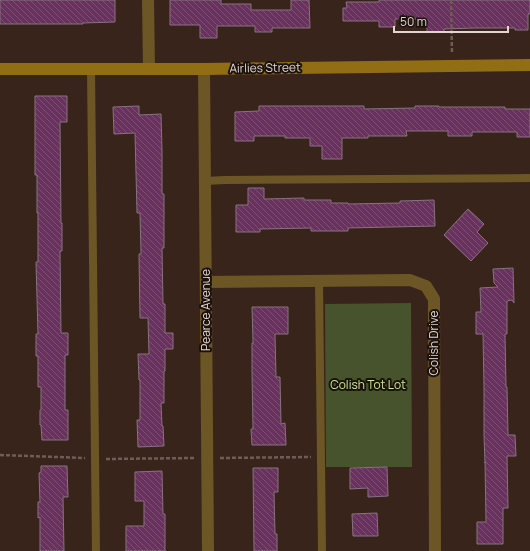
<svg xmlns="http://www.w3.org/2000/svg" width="530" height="551" viewBox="0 0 530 551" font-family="Manrope,sans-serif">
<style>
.green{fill:#46532c}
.building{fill:url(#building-back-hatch);stroke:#887281}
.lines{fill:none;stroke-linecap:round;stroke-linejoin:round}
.path{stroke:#6f5c54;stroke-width:2.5;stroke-dasharray:4 2;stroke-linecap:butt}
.lane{stroke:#6c5626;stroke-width:8}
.street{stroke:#6c5626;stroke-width:12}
.secondary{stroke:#916e13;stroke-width:12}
.labels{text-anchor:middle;stroke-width:4;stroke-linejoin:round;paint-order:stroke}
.street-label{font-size:12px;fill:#e3d5cf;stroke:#1a100c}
.park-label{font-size:12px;fill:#caeb88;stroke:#1a100c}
</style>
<defs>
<pattern id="building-back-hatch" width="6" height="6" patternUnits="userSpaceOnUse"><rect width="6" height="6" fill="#69315d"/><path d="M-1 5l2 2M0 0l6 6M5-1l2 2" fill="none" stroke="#7e4e73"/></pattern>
</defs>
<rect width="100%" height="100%" fill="#39241b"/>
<polygon class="green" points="411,303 412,467 326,467 325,304"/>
<g class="building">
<polygon points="0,0 115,0 115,22 83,23 83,24 0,24"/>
<polygon points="170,0 221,0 221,4 251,4 251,10 291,10 291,0 309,0 310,28 272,28 272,32 255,32 255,26 217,26 217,38 200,38 200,25 170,25"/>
<polygon points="379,0 530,0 530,14 528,14 528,30 515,30 515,28 475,28 444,29 444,32 427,32 427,24 420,24 420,19 395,19 395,27 379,27 379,21 343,21 343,8 347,8 346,2 379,2"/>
<polygon points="35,96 67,96 67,122 60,122 61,223 62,223 62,251 60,251 61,333 68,333 68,355 65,355 65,410 68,410 68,440 42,440 41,425 40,425 40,410 41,410 41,387 38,387 38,356 36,356 36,334 38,334 36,262 38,262 38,213 37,213 37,175 35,175"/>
<polygon points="139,106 139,115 161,114 162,150 162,194 164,194 164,248 162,248 163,304 165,304 165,333 173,333 173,349 165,349 165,371 164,371 164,403 161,403 162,426 163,426 164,446 138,447 137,420 140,420 140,380 139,380 138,354 149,354 148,318 140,318 139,254 141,254 140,213 137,213 135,133 114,134 113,107"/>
<polygon points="259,106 364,106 364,109 415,108 415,106 439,106 439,107 505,107 505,109 530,109 530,137 517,137 517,132 472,132 472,136 448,136 448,131 406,131 407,136 368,136 368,138 342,138 342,159 322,159 322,146 310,146 310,138 285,138 285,136 254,136 254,141 235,141 235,112 259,111"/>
<polygon points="248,188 264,188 264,199 304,198 304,200 331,200 331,203 348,203 348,204 400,203 400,201 434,200 435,226 348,228 348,231 311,231 311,228 260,229 260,232 236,232 236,205 248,205"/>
<polygon points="468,209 484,224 477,232 488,243 471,261 444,235"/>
<polygon points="513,268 514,303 512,300 507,301 507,334 505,334 506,387 507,387 508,435 515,435 516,456 507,456 508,508 503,508 503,544 477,544 477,522 486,522 485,462 485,463 484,435 484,387 483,334 476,334 476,312 481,312 480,288 498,287 494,283 493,269"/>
<polygon points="252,307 288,307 288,334 275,334 276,377 280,377 281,424 285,423 286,445 252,445 251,429 253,429 252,371 252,343 253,343"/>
<polygon points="41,466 67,466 68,497 63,497 64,551 40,551 40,517 38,518 38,502 40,502 39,473 41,472"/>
<polygon points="387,467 388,496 368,497 368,488 350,489 350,468"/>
<polygon points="253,468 278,468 278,492 274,492 275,534 277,534 277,551 254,551"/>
<polygon points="162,471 163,514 165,514 165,551 126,551 126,526 144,526 144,501 135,501 135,472"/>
<polygon points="377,513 378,536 353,536 352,514"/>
</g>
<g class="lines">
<g class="path">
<polyline points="451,0 452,53"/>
<polyline points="0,455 85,458"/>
<polyline points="220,458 311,457"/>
<polyline points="106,459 195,458"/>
</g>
<g class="lane">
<polyline points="91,69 96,551"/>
<polyline points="205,181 225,180 530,178"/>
<polyline points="319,281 322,551"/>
</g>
<g class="street">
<polyline points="148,0 149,69"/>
<polyline points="204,69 208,551"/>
<polyline points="206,282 410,280 426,286 434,299 435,551"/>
</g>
<polyline class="secondary" points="0,69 204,69 530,65"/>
</g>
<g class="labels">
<g class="street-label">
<text transform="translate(265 68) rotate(-1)" y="4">Airlies Street</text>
<text transform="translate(206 310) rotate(-90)" y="4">Pearce Avenue</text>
<text transform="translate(434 343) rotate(-90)" y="4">Colish Drive</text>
</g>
<g class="park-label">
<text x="368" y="389">Colish Tot Lot</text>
</g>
</g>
<path d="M394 26v6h114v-6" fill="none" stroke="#e3d5cf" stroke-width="2"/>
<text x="400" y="26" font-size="12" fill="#e3d5cf" stroke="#1a100c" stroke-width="3" paint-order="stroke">50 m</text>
</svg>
